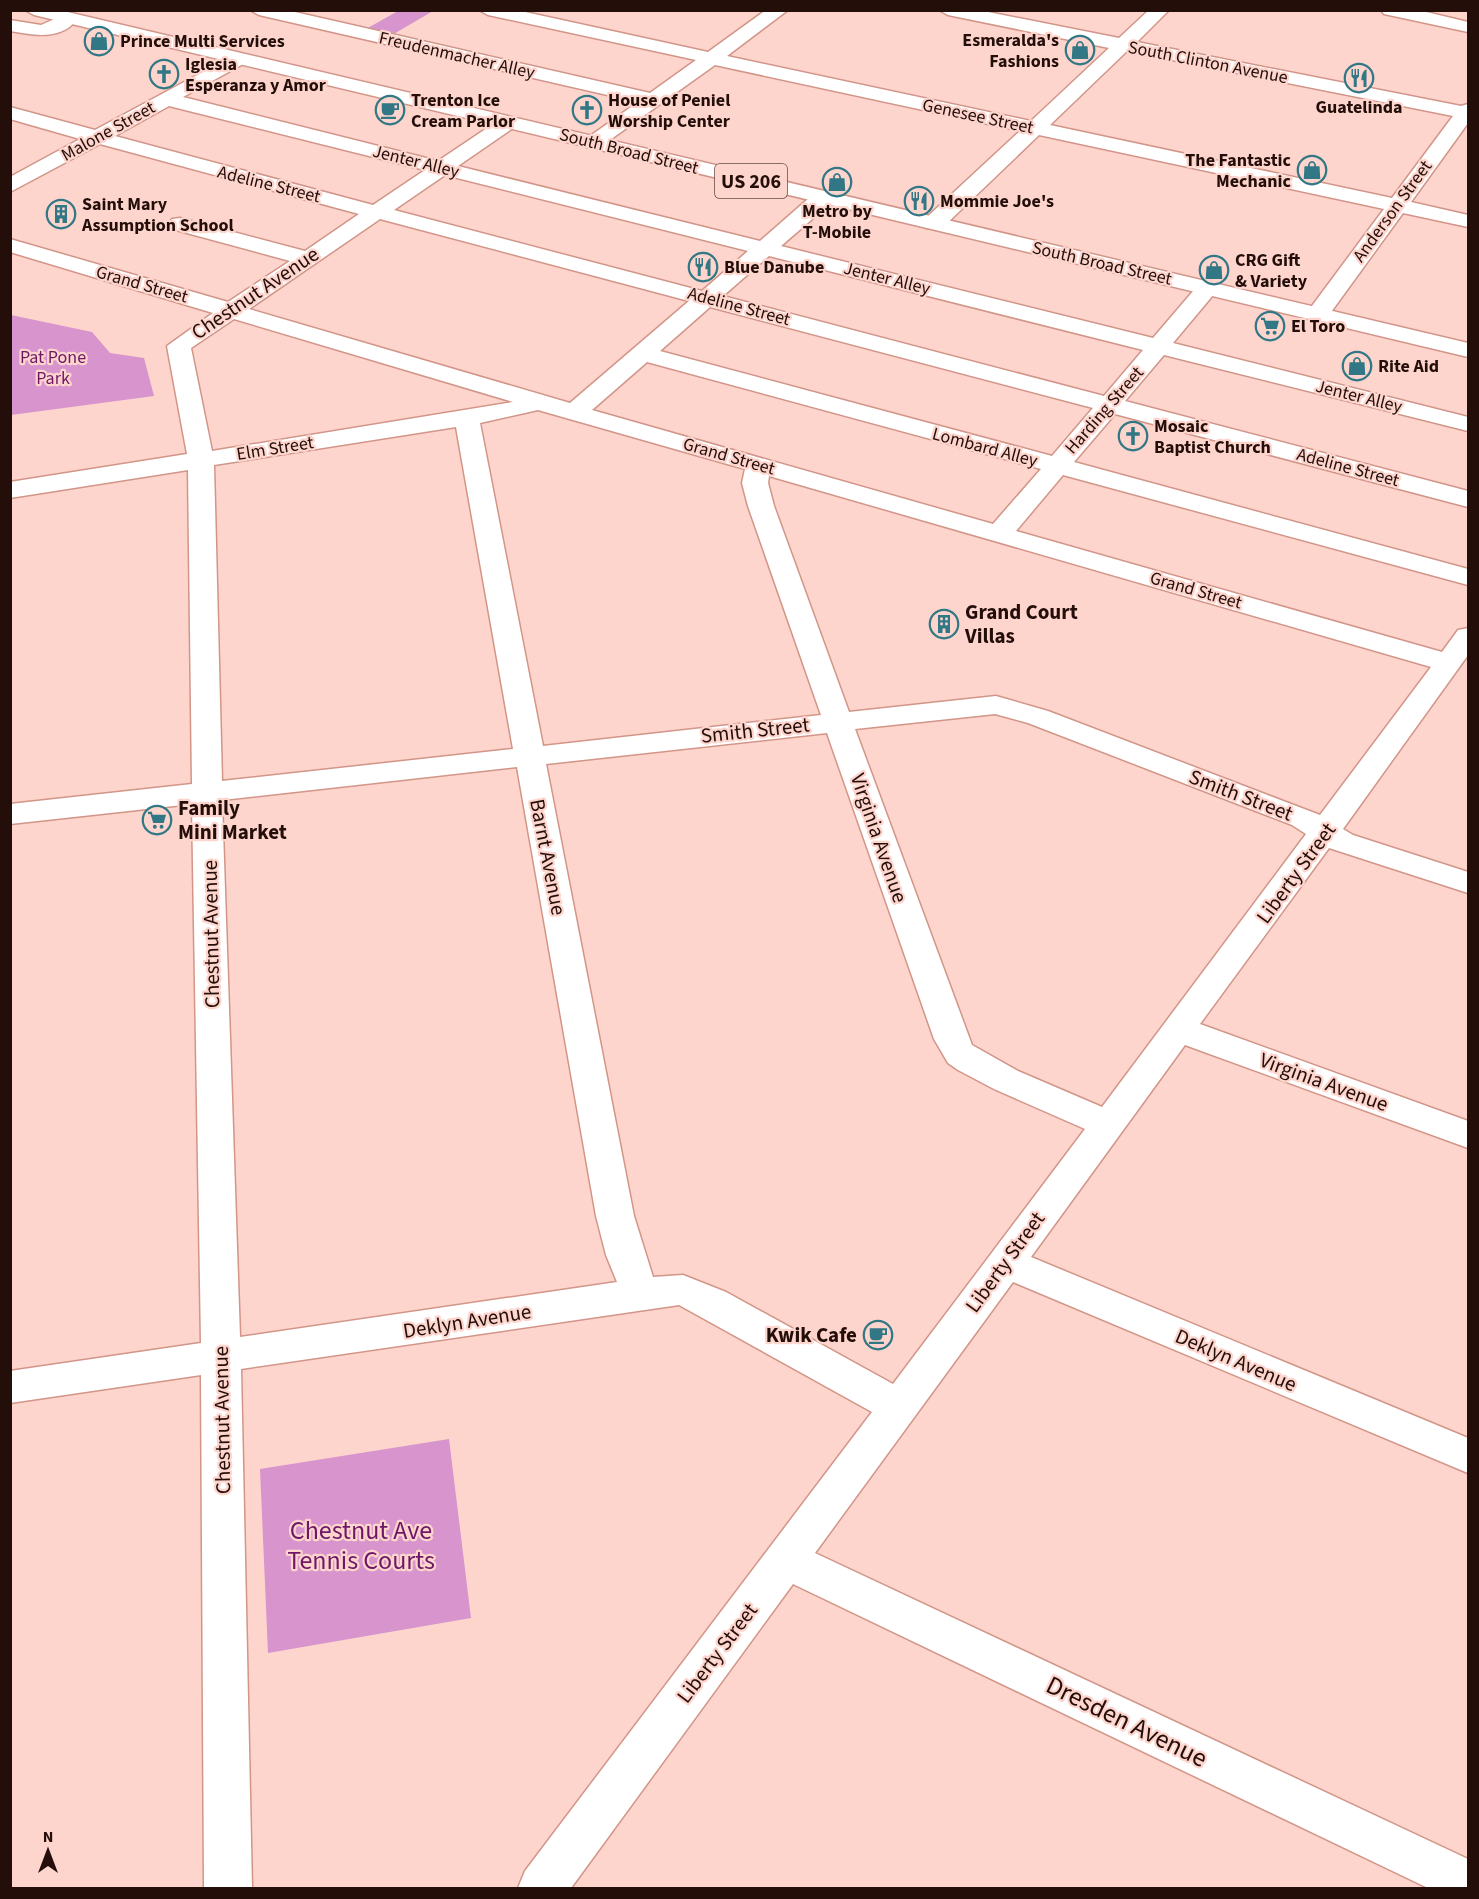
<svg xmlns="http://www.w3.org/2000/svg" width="1479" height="1899" viewBox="0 0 1479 1899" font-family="'Source Sans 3',sans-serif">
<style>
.green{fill:#d794cd}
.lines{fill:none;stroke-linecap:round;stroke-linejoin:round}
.minor-casing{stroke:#d29588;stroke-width:3}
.major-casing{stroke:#d29588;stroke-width:3}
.minor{fill:#fff;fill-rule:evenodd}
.major{fill:#fff;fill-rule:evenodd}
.labels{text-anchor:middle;stroke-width:4.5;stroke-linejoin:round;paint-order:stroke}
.far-poi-label{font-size:18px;font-weight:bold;fill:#240e0a;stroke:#fdd5cd;text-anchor:start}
.far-street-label{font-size:18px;fill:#240e0a;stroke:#fdd5cd}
.far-park-label{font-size:18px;fill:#6f1767;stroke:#fdd5cd}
.shield{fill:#fdd5cd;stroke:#654a44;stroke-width:1.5}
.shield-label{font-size:20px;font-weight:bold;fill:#240e0a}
.street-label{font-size:21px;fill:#240e0a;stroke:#fdd5cd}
.poi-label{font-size:21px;font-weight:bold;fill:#240e0a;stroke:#fdd5cd;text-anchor:start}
.near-park-label{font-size:26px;fill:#6f1767;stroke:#fdd5cd}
.near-street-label{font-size:26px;fill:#240e0a;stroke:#fdd5cd}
</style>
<rect width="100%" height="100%" fill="#fdd5cd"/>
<g class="green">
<polygon points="398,11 433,11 392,35 366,29"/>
<polygon points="11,315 92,332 110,353 144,358 154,396 11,415"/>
<polygon points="449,1439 471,1618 268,1653 260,1469"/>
</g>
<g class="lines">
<g class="minor-casing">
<g id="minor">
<path d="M250 10H286L650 93 696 60 488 15 479 10H516L708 52 766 10H788L727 56 1031 121 1109 48 948 15 939 10H978L1119 38 1149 10H1169L1137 42 1461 106 1468 104V123L1411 202 1468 215V227L1403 213 1326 319H1310L1306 314 1384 209 1039 135 942 228H926L923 223 926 218 1020 131 715 65 600 147H586L583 143 586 139 638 102 259 15ZM1127 51 1453 116 1392 198 1050 125Z"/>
<polygon points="1381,10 1418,10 1468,22 1468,32 1384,14"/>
<path d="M68 13 77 19C62 41 32 35 10 31V20L41 25Z"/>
<path d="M238 53 245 55 248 59 245 63 183 97 438 161 502 118H516L519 122 516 126 458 166 760 241 816 192H832L835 197 832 202 781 246 1153 338 1200 283H1216L1219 288 1173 343 1468 417V431L1164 355 1125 401 1468 491V507L1115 414 1074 462 1468 569V585L1063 475 1016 531 1442 652 1458 630 1468 628V655L1343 829 1353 835 1468 872V893L1329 848 1200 1024 1468 1121V1148L1185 1045 1031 1257 1468 1438V1473L1013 1282 815 1553 1468 1859V1888H1428L793 1584 571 1888H518L525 1871 872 1412 679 1305 241 1369 252 1888H204L201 1375 10 1403V1371L201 1343 192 804 10 824V804L192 784 188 470 10 498V482L187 454 167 346 213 313 10 252V239L228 302 290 261 172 229 169 224 172 219 180 218 305 251 359 214 100 144 10 192V177L80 139 10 119V107L95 130ZM169 106 425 170 373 205 115 136ZM445 175 748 251 702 291 394 210ZM380 219 689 301 570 403 249 309ZM769 256 1143 350 1104 396 723 296ZM710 307 1093 408 1052 456 660 351ZM234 319 513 402 212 451 191 348ZM647 362 1041 469 993 524 592 410ZM538 410 745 469 742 483 748 506 821 715 543 746 480 423ZM456 427 513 749 222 781 214 465ZM769 476 1431 667 1320 815 1048 711 996 696 849 712 774 506 768 483ZM995 714 1028 723 1292 825 1306 834 1102 1107 1018 1071 972 1045 855 729ZM827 733 934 1039 948 1063 958 1070 994 1089 1085 1129 893 1384 726 1292 683 1275 653 1277 634 1216 546 764ZM517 767 596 1216 606 1255 617 1282 240 1337 222 800Z"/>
</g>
</g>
<g class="major-casing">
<polygon id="major" points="25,10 59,10 1468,343 1468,357 34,15"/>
</g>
<use href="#minor" class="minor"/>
<use href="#major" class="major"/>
</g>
<defs>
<g id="shop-ring" transform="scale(1.5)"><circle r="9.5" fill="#fdd5cd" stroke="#327785" stroke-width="1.5"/><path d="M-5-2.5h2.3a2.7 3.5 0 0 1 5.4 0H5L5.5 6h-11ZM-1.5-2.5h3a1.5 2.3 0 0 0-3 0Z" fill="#327785"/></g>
<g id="church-ring" transform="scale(1.5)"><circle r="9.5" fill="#fdd5cd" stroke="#327785" stroke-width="1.5"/><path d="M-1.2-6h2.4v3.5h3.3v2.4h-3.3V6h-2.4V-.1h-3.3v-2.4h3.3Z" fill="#327785"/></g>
<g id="restaurant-ring" transform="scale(1.5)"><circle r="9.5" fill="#fdd5cd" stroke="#327785" stroke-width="1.5"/><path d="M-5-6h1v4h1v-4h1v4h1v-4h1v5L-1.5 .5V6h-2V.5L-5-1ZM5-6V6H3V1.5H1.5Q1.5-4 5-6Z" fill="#327785"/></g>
<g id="cafe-ring" transform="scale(1.5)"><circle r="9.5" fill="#fdd5cd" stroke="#327785" stroke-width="1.5"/><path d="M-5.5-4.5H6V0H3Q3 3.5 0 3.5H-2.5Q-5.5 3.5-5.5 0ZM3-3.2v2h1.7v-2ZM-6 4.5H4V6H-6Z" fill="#327785"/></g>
<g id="building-ring" transform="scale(1.5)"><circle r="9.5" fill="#fdd5cd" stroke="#327785" stroke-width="1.5"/><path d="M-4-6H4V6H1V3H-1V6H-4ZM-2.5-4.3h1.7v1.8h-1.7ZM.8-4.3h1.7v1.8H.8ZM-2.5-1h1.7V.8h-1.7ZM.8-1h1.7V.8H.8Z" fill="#327785"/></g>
<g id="supermarket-ring" transform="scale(1.5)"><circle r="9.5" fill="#fdd5cd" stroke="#327785" stroke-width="1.5"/><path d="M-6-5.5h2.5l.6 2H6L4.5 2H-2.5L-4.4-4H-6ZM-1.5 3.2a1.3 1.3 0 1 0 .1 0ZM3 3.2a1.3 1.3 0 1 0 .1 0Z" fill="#327785"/></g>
</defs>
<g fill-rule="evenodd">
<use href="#shop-ring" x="99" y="41"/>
<use href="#shop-ring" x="1080" y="50"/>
<use href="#church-ring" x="164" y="74"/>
<use href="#restaurant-ring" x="1359" y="78"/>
<use href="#cafe-ring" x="390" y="110"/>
<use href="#church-ring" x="587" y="110"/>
<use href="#shop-ring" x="1312" y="170"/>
<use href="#shop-ring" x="837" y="182"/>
<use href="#restaurant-ring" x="919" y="201"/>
<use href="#building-ring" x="61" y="214"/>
<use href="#restaurant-ring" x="703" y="267"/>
<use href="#shop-ring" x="1214" y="270"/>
<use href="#supermarket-ring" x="1270" y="326"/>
<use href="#shop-ring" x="1357" y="366"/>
<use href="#church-ring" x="1133" y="436"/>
<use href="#building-ring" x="944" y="624"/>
<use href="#supermarket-ring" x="157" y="820"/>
<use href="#cafe-ring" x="878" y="1335"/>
</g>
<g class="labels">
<g class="far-poi-label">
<text x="1059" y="46" text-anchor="end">Esmeralda's<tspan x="1059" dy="21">Fashions</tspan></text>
<text x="120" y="47">Prince Multi Services</text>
<text x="185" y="70">Iglesia<tspan x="185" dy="21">Esperanza y Amor</tspan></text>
<text x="411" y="106">Trenton Ice<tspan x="411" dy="21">Cream Parlor</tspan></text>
<text x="608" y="106">House of Peniel<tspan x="608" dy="21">Worship Center</tspan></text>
<text x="1359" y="113" text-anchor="middle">Guatelinda</text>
<text x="1291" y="166" text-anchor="end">The Fantastic<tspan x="1291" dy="21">Mechanic</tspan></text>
<text x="940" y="207">Mommie Joe's</text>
<text x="82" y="210">Saint Mary<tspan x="82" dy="21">Assumption School</tspan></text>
<text x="837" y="217" text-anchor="middle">Metro by<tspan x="837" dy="21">T-Mobile</tspan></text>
<text x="1235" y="266">CRG Gift<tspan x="1235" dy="21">&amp; Variety</tspan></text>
<text x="724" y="273">Blue Danube</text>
<text x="1291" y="332">El Toro</text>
<text x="1378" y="372">Rite Aid</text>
<text x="1154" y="432">Mosaic<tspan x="1154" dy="21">Baptist Church</tspan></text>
</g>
<g class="far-street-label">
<text transform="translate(457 55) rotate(13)" y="6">Freudenmacher Alley</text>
<text transform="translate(1208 62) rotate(11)" y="6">South Clinton Avenue</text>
<text transform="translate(978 116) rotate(12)" y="6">Genesee Street</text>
<text transform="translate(108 131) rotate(-29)" y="6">Malone Street</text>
<text transform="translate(629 151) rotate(14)" y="6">South Broad Street</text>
<text transform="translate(416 161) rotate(14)" y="6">Jenter Alley</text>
<text transform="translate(269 184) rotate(14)" y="6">Adeline Street</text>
<text transform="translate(1392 211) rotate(-54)" y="6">Anderson Street</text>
<text transform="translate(1102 263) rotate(13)" y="6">South Broad Street</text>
<text transform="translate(887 278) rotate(14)" y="6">Jenter Alley</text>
<text transform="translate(142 284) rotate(16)" y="6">Grand Street</text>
<text transform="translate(739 306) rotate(15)" y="6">Adeline Street</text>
<text transform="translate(1359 396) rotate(14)" y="6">Jenter Alley</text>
<text transform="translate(1104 410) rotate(-49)" y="6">Harding Street</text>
<text transform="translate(985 447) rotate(15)" y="6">Lombard Alley</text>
<text transform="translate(275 448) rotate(-9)" y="6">Elm Street</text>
<text transform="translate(729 456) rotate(16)" y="6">Grand Street</text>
<text transform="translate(1348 467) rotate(15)" y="6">Adeline Street</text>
<text transform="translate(1196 590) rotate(16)" y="6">Grand Street</text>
</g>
<g class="far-park-label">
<text x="53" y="363">Pat Pone<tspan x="53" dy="21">Park</tspan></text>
</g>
<rect class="shield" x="715" y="164" width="72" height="34" rx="4.5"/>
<g class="shield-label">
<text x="751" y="188">US 206</text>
</g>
<g class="street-label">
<text transform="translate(255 293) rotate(-34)" y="7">Chestnut Avenue</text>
<text transform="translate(755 730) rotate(-6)" y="7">Smith Street</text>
<text transform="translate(1241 795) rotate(21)" y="7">Smith Street</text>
<text transform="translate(879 838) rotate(71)" y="7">Virginia Avenue</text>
<text transform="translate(548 857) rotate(79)" y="7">Barnt Avenue</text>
<text transform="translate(1296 873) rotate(-54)" y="7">Liberty Street</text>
<text transform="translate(211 934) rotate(-91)" y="7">Chestnut Avenue</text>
<text transform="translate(1324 1082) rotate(20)" y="7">Virginia Avenue</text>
<text transform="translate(1005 1262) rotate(-54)" y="7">Liberty Street</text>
<text transform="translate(467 1321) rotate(-9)" y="7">Deklyn Avenue</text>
<text transform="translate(1236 1360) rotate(23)" y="7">Deklyn Avenue</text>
<text transform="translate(222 1420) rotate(-91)" y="7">Chestnut Avenue</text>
<text transform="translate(717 1653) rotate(-53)" y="7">Liberty Street</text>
</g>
<g class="poi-label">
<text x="965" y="619">Grand Court<tspan x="965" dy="24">Villas</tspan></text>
<text x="178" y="815">Family<tspan x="178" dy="24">Mini Market</tspan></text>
<text x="857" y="1342" text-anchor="end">Kwik Cafe</text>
</g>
<g class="near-park-label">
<text x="361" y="1539">Chestnut Ave<tspan x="361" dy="30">Tennis Courts</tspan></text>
</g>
<g class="near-street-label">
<text transform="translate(1127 1721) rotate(26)" y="9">Dresden Avenue</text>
</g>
</g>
<rect width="1479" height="1899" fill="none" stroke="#240e0a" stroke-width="24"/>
<g transform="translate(48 1851)" stroke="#fdd5cd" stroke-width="4.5" paint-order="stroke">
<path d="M0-4.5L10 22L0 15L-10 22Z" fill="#240e0a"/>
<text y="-9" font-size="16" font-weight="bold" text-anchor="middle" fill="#240e0a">N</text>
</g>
</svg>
